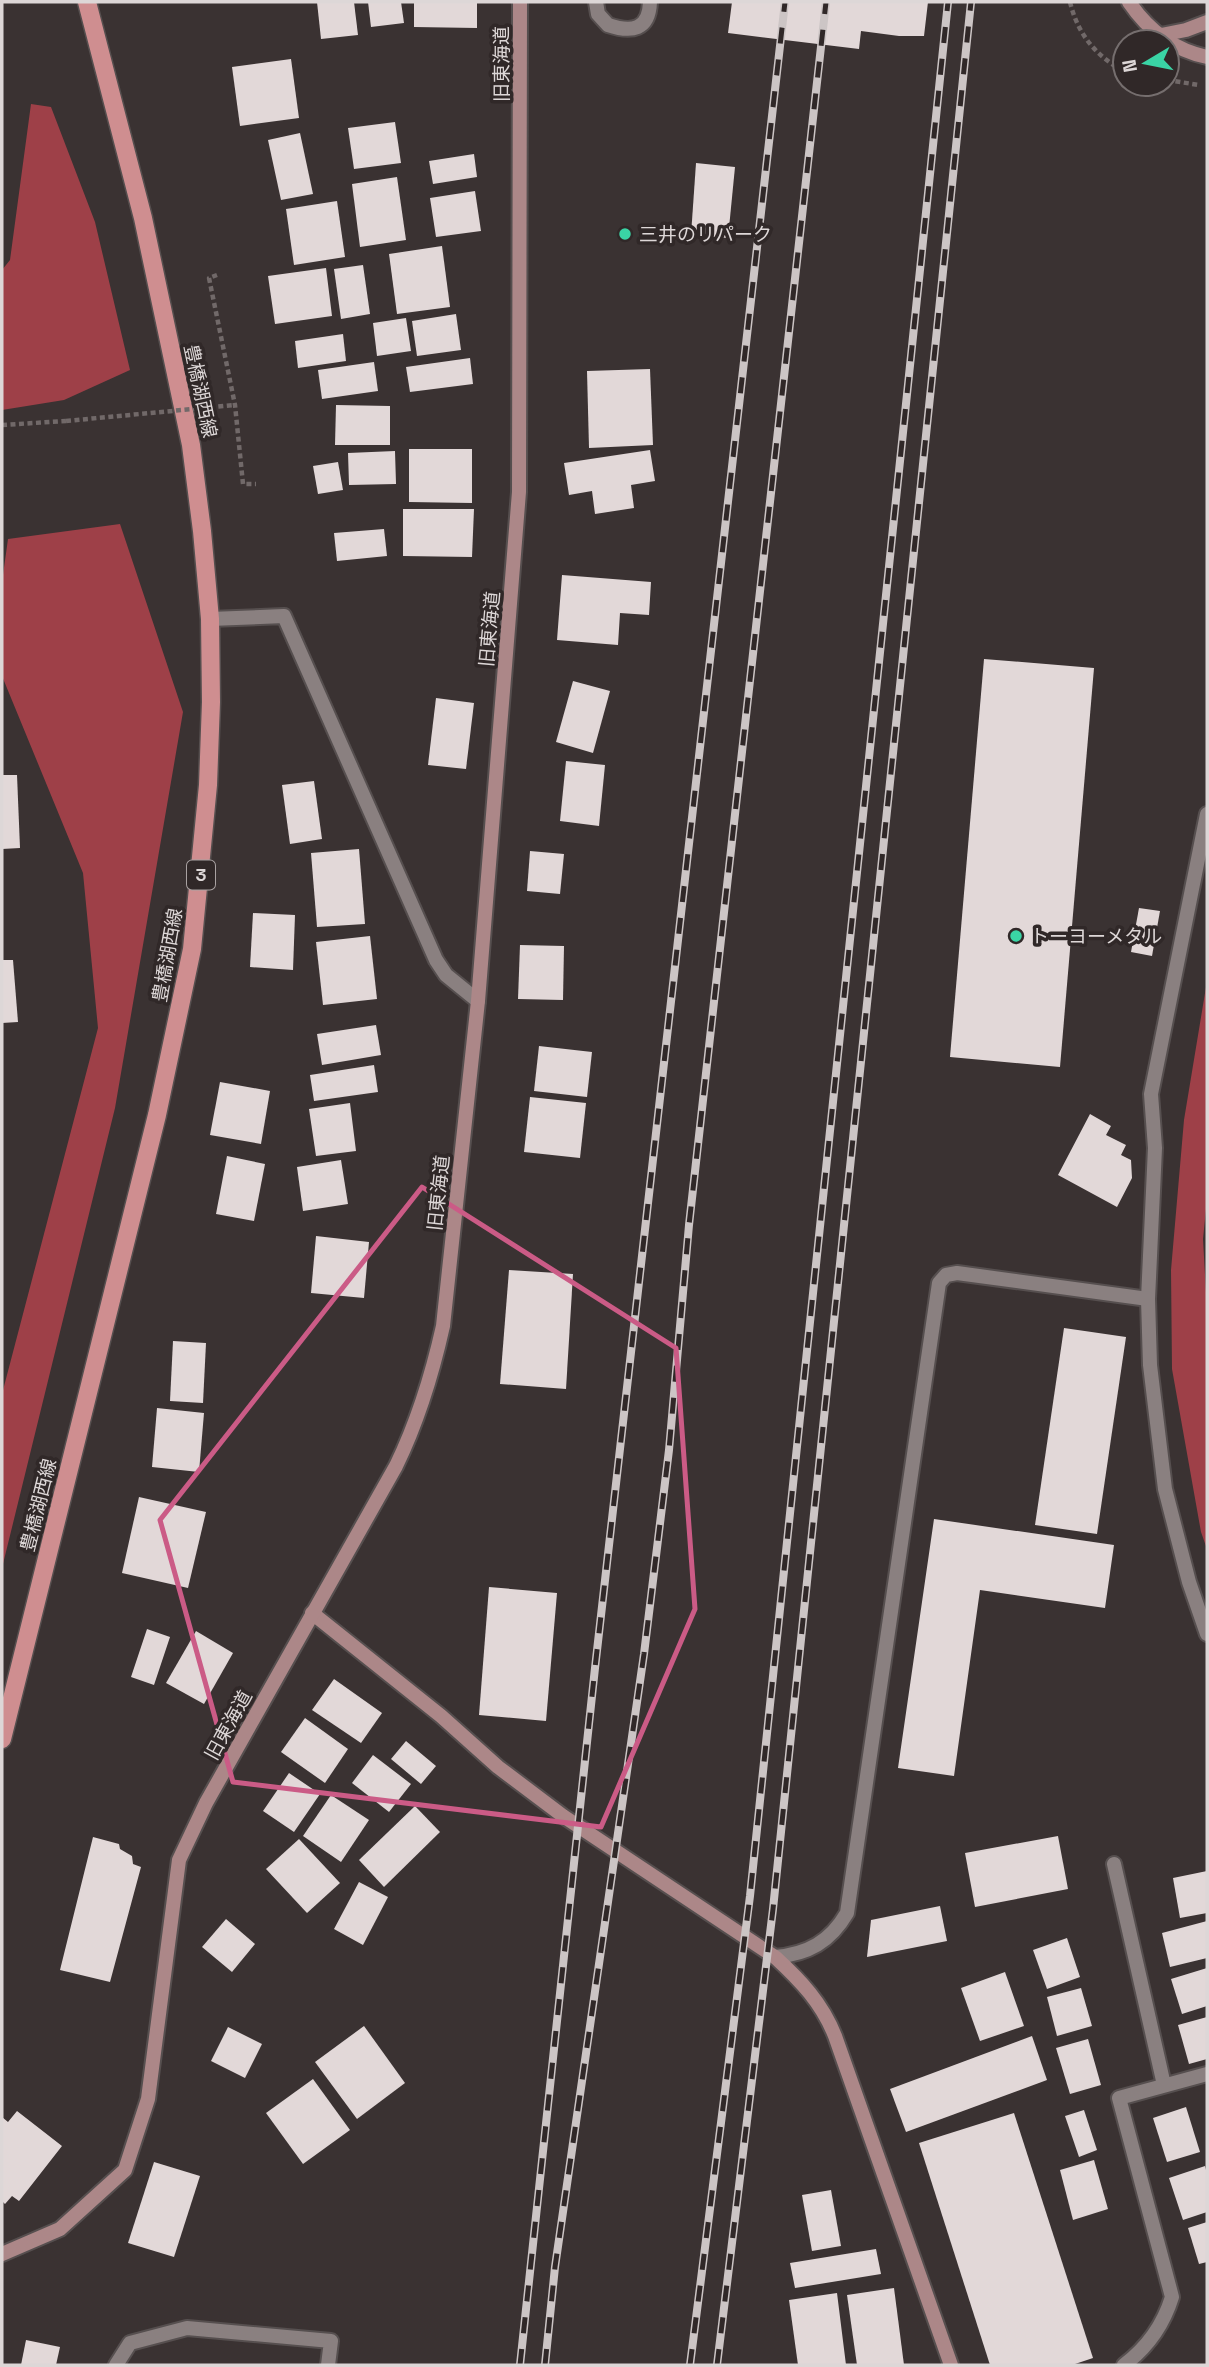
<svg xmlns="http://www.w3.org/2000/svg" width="1209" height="2367" viewBox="0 0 1209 2367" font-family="'Space Grotesk','Noto Sans JP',sans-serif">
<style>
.forest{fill:#9e4048}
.building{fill:#e2d8d8}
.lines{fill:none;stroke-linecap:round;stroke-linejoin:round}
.street-casing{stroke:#564f4f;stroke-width:18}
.secondary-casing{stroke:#564f4f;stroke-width:18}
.primary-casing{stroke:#564f4f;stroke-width:21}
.path{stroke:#716969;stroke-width:4.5;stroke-dasharray:5 3.5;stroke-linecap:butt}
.street{stroke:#8a8080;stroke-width:14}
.secondary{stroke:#ac8788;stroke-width:14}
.primary{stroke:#cf8e90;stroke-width:18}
.rail-casing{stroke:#ccc5c5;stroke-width:8}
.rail{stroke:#302828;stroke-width:5;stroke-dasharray:16;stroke-linecap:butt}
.path-bridge{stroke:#716969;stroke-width:4.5;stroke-dasharray:5 3.5;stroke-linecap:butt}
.marked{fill:none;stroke:#cb5b86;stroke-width:5;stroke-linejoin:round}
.poi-dot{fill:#3ad4a5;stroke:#302828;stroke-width:2.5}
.labels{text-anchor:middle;stroke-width:7;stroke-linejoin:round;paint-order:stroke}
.shield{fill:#302828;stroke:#a9a2a2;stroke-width:2}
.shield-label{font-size:18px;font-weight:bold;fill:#ddd7d7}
.street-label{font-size:19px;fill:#ddd7d7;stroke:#302828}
.poi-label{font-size:19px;fill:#ddd7d7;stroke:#302828;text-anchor:start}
</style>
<rect width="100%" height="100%" fill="#3a3232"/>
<g class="forest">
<polygon points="31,104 51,107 95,222 130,370 64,400 2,410 2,270 10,260"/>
<polygon points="120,524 183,712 115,1108 2,1568 2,1394 98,1028 83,873 2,676 2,582 8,539"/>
<polygon points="1207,981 1207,1199 1203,1239 1207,1310 1207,1549 1201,1532 1172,1369 1171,1270 1184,1120"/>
</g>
<g class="building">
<polygon points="317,2 354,2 358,35 321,39"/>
<polygon points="368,2 401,2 404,23 371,27"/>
<polygon points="414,2 477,2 477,28 414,27"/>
<polygon points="732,2 928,2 924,36 899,36 861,31 859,49 728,33"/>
<polygon points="291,59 299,118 240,126 232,67"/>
<polygon points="395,122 401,163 354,169 348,128"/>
<polygon points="300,133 313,194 281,200 268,140"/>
<polygon points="474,154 477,177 433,184 429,161"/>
<polygon points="696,163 735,167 728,238 691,235"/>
<polygon points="397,177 406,240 360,247 352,184"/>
<polygon points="475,191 481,231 436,237 430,198"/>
<polygon points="337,201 345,257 294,265 286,209"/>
<polygon points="442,246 450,307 397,314 389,254"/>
<polygon points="363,265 370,314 341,319 334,269"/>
<polygon points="326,268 332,316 275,324 268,276"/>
<polygon points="456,314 461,350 417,356 412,321"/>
<polygon points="406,318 411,351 377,356 373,323"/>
<polygon points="343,334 346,361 298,368 295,341"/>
<polygon points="470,358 473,384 410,392 406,367"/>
<polygon points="374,362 378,391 322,399 318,370"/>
<polygon points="650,369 653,445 589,448 587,371"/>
<polygon points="336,405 390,406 390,445 335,445"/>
<polygon points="409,449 472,449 472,503 409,502"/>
<polygon points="650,450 655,481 631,485 634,508 595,514 592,491 569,495 564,463"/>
<polygon points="395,451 396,484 349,485 348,453"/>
<polygon points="338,462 343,490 318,494 313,466"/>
<polygon points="403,509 474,509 472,557 403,556"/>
<polygon points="384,529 387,556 337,561 334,533"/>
<polygon points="562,575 651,582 649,615 620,613 618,645 557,640"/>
<polygon points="984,659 1094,668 1060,1067 950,1057"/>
<polygon points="573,681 610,691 593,753 556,742"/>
<polygon points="436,698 474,703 466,769 428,765"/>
<polygon points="566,761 605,765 599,826 560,821"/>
<polygon points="2,775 17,775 20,848 2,849"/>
<polygon points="314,781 322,839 290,844 282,785"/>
<polygon points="359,849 365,924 317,927 311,853"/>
<polygon points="530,851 564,854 560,894 527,891"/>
<polygon points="1139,908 1160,911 1152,956 1131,952"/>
<polygon points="253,913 295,915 293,970 250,967"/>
<polygon points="370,936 377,999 323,1005 316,942"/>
<polygon points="520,945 564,946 563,1000 518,999"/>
<polygon points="2,960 13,960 18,1022 2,1023"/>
<polygon points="376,1025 381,1055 322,1065 317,1034"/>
<polygon points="539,1046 592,1052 587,1097 534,1091"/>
<polygon points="374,1065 378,1092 314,1101 310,1075"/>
<polygon points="220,1082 270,1091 261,1144 210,1135"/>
<polygon points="530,1097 586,1103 580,1158 524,1152"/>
<polygon points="350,1103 356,1151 316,1156 309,1109"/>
<polygon points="1090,1114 1111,1126 1106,1135 1126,1145 1121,1155 1131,1160 1132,1178 1117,1207 1058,1175"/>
<polygon points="227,1156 265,1164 254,1221 216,1214"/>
<polygon points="341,1160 348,1204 303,1211 297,1167"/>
<polygon points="316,1236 369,1242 364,1298 311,1293"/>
<polygon points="509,1270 573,1274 566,1389 500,1384"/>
<polygon points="1064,1328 1126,1337 1097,1534 1035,1525"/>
<polygon points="173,1341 206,1343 203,1403 170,1401"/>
<polygon points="157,1408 204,1413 199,1472 152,1467"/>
<polygon points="139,1497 206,1512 188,1588 122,1573"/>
<polygon points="934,1519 1114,1545 1105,1608 980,1590 954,1776 898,1768"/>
<polygon points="489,1587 557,1593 546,1721 479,1715"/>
<polygon points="147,1629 170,1637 154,1685 131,1677"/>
<polygon points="196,1631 233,1653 204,1704 166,1683"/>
<polygon points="334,1679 382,1713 361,1743 312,1710"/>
<polygon points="305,1718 348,1749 325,1783 281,1752"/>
<polygon points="406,1741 436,1766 421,1784 391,1759"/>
<polygon points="373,1755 411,1784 389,1812 352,1783"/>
<polygon points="289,1773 320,1794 294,1832 263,1811"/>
<polygon points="331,1795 369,1820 341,1862 303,1836"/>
<polygon points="415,1806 440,1832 384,1887 359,1860"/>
<polygon points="1058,1836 1068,1889 975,1907 965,1853"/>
<polygon points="93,1837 119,1844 120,1849 132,1856 133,1864 141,1867 110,1982 60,1970"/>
<polygon points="299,1839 340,1883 307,1913 266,1869"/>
<polygon points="1207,1871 1207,1913 1180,1918 1173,1878"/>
<polygon points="359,1882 388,1897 363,1945 334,1929"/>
<polygon points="940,1906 947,1941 867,1957 871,1920"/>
<polygon points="226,1919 255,1944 232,1972 202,1947"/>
<polygon points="1207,1921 1207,1958 1170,1967 1162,1933"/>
<polygon points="1067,1938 1080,1977 1047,1989 1033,1950"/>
<polygon points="1207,1968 1207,2006 1182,2014 1171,1979"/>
<polygon points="1005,1972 1024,2026 980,2041 961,1988"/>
<polygon points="1081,1988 1092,2026 1057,2036 1047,1997"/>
<polygon points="1207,2017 1207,2059 1189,2064 1178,2025"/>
<polygon points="364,2026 405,2083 357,2119 315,2062"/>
<polygon points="228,2027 262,2044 245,2078 211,2061"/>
<polygon points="1032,2036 1047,2080 906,2132 890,2089"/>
<polygon points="1088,2039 1101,2085 1070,2094 1056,2048"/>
<polygon points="313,2079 350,2130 303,2164 266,2113"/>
<polygon points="1186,2107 1200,2152 1167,2162 1153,2118"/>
<polygon points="1084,2110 1097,2150 1079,2157 1065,2116"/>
<polygon points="17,2111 62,2146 19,2201 12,2196 5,2204 2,2201 2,2117 8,2122"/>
<polygon points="1014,2113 1093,2358 1072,2365 990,2365 919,2143"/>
<polygon points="1094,2160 1108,2209 1073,2220 1060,2170"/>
<polygon points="154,2162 200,2176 174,2257 128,2243"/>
<polygon points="1205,2166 1207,2174 1207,2212 1183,2220 1169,2178"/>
<polygon points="831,2190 841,2246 812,2251 802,2195"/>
<polygon points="1207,2222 1207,2262 1199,2264 1188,2228"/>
<polygon points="876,2249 881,2274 795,2288 790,2263"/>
<polygon points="894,2288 904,2365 857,2365 847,2295"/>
<polygon points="837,2293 846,2365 798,2365 789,2300"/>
<polygon points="26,2340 60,2347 56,2365 21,2365"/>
</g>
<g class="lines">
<g class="street-casing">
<g id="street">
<path d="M596 2 598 14 608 25C632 33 649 30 650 2"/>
<polyline points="210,619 284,616 436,960 446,975 478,1001"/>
<polyline points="1207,814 1151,1094 1155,1148 1148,1299 1150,1365 1165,1489 1189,1582 1207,1634"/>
<polyline points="1114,1864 1164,2085"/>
<path d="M775 1957C808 1954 830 1942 847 1913L939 1283 946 1275 957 1273 1148 1299"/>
<polyline points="116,2365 130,2343 187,2328 331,2341 328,2365"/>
<path d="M1124 2365C1148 2347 1163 2326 1172 2297L1119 2098 1207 2074"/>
</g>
</g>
<g class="secondary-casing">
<g id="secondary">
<path d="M1129 2C1148 30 1174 50 1207 57"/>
<polyline points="1161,35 1186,30 1207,22"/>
<path d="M312 1613 441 1716 498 1767 563 1816 775 1957C801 1981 822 2003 835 2036L951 2365"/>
<path d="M2 2254 60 2229 125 2170 148 2099 179 1860 206 1803 396 1466C418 1421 432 1375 443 1326L478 1001 519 492 520 2"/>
</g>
</g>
<g class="primary-casing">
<polyline id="primary" points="2,1739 157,1115 192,949 208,785 211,702 210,619 202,531 191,445 143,218 87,2"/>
</g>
<g class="path">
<path d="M1070 2C1078 35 1096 56 1125 72"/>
<polyline points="1167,80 1199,85"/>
<polyline points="217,275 209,278 235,405 243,484 256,484"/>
<polyline points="2,425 66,421"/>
</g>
<use href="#street" class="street"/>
<use href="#secondary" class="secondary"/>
<use href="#primary" class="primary"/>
<g class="rail-casing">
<g id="rail">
<polyline points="520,2365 595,1668 785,2"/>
<polyline points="545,2365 555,2267 644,1654 669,1450 689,1225 826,2"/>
<polyline points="690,2365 750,1896 948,2"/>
<polyline points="717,2365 773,1909 971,2"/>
</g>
</g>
<use href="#rail" class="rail"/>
<polyline class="path-bridge" points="66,421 235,405"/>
</g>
<path class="marked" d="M422 1187 676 1348 695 1609 601 1827 233 1782 160 1520Z"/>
<g class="poi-dot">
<circle cx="625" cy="234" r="7"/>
<circle cx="1016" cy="936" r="7"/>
</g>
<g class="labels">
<rect class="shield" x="187" y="860.5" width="28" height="29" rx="5"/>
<g class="shield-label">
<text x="201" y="881">3</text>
</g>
<g class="street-label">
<text transform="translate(501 64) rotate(-90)" y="7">旧東海道</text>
<text transform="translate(201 391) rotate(78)" y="7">豊橋湖西線</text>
<text transform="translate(489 629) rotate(-85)" y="7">旧東海道</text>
<text transform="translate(167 955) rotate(-80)" y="7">豊橋湖西線</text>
<text transform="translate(438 1193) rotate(-84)" y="7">旧東海道</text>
<text transform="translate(38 1505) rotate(-76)" y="7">豊橋湖西線</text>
<text transform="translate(228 1725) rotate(-61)" y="7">旧東海道</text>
</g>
<g class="poi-label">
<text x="639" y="241">三井のリパーク</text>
<text x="1030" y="943">トーヨーメタル</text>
</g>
</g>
<rect width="1209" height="2367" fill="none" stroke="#ddd7d7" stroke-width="7"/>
<g transform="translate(1146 63) rotate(260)"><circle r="33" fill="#302828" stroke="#756e6e" stroke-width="2"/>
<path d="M0-5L12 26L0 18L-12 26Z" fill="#3ad4a5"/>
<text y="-10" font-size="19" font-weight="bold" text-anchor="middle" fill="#ddd7d7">N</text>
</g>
</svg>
